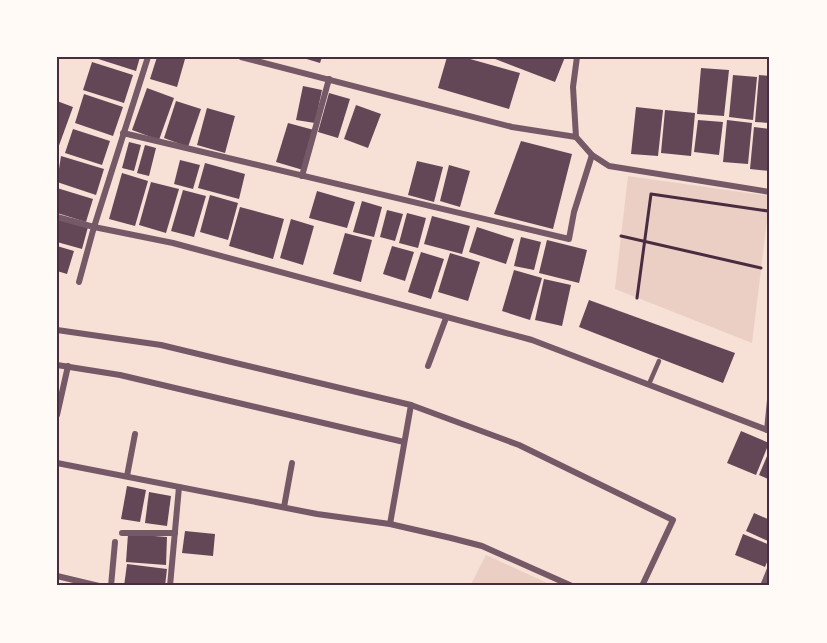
<svg xmlns="http://www.w3.org/2000/svg" width="827" height="643" viewBox="0 0 827 643" font-family="Poppins,sans-serif">
<style>
.green{fill:#ebcfc5}
.building{fill:#644757}
.lines{fill:none;stroke-linecap:round;stroke-linejoin:round}
.path{stroke:#4a2c40;stroke-width:3}
.service{stroke:#755966;stroke-width:4.5}
.minor{stroke:#755966;stroke-width:6}
.neatline{fill:none;stroke:#4a2c40;stroke-width:2}
</style>
<rect width="100%" height="100%" fill="#f7e1d7"/>
<g class="green">
<polygon points="628,176 770,196 752,343 615,289"/>
<polygon points="486,555 554,586 470,586"/>
</g>
<g class="building">
<polygon points="92,57 140,57 136,71"/>
<polygon points="157,57 185,59 177,87 150,79"/>
<polygon points="300,57 322,57 320,63"/>
<polygon points="447,57 463,57 520,73 509,109 438,88"/>
<polygon points="490,57 565,57 555,82"/>
<polygon points="92,62 133,75 124,103 83,90"/>
<polygon points="701,68 729,70 724,116 697,114"/>
<polygon points="733,75 757,77 753,120 729,117"/>
<polygon points="759,75 770,76 770,123 755,122"/>
<polygon points="303,86 322,90 315,123 296,120"/>
<polygon points="147,88 174,98 159,140 132,130"/>
<polygon points="329,93 350,99 338,138 318,132"/>
<polygon points="84,94 123,107 113,136 75,123"/>
<polygon points="57,101 73,107 57,151"/>
<polygon points="176,101 201,109 188,147 164,138"/>
<polygon points="356,105 381,114 368,148 344,139"/>
<polygon points="636,107 663,110 658,156 631,154"/>
<polygon points="207,108 235,116 225,153 197,145"/>
<polygon points="665,110 695,113 691,156 661,153"/>
<polygon points="698,120 723,122 719,155 694,152"/>
<polygon points="727,120 752,123 748,164 723,162"/>
<polygon points="288,123 314,130 303,170 276,162"/>
<polygon points="754,127 770,129 770,171 750,169"/>
<polygon points="73,129 110,141 102,165 65,153"/>
<polygon points="521,141 572,154 553,229 494,214"/>
<polygon points="129,142 141,145 134,171 122,168"/>
<polygon points="145,145 156,148 149,176 137,173"/>
<polygon points="61,156 104,169 96,195 57,182"/>
<polygon points="180,160 200,165 193,189 174,184"/>
<polygon points="417,161 443,167 434,202 408,195"/>
<polygon points="205,163 245,174 239,199 198,188"/>
<polygon points="449,165 470,171 460,207 440,201"/>
<polygon points="122,173 148,181 135,226 109,219"/>
<polygon points="151,182 179,189 166,233 139,225"/>
<polygon points="57,188 93,199 86,222 57,213"/>
<polygon points="183,190 206,196 194,237 171,231"/>
<polygon points="317,191 355,202 347,228 309,218"/>
<polygon points="210,195 238,203 228,240 200,232"/>
<polygon points="362,201 382,207 374,237 353,232"/>
<polygon points="240,207 284,219 273,259 229,246"/>
<polygon points="387,210 403,214 395,241 380,237"/>
<polygon points="407,213 426,218 418,248 399,243"/>
<polygon points="432,216 470,226 462,254 424,244"/>
<polygon points="57,218 88,227 82,249 57,242"/>
<polygon points="291,219 314,226 303,265 280,258"/>
<polygon points="477,227 514,239 506,264 469,252"/>
<polygon points="345,233 372,240 361,282 333,274"/>
<polygon points="521,237 541,242 534,270 514,266"/>
<polygon points="547,240 587,250 579,283 539,273"/>
<polygon points="57,246 74,251 67,274 57,271"/>
<polygon points="392,246 414,252 405,281 383,274"/>
<polygon points="421,252 444,259 431,299 408,292"/>
<polygon points="450,253 480,262 468,301 438,292"/>
<polygon points="514,270 542,278 530,320 502,311"/>
<polygon points="544,279 571,285 562,326 535,320"/>
<polygon points="589,300 735,353 723,383 579,327"/>
<polygon points="741,431 769,443 756,475 727,463"/>
<polygon points="770,449 770,480 759,475"/>
<polygon points="127,486 146,490 140,522 121,519"/>
<polygon points="149,492 171,496 167,526 145,523"/>
<polygon points="754,513 770,520 770,542 746,531"/>
<polygon points="185,531 215,534 213,556 182,553"/>
<polygon points="128,534 167,537 166,565 126,562"/>
<polygon points="743,534 770,545 770,555 765,567 735,555"/>
<polygon points="127,564 167,569 165,586 124,586"/>
</g>
<g class="lines">
<g class="path">
<polyline points="621,236 761,268"/>
<polyline points="637,298 651,194 768,211"/>
</g>
<polyline class="service" points="649,384 659,361"/>
<g class="minor">
<polyline points="148,57 94,227 173,243 532,340 770,431"/>
<polyline points="241,57 512,127 576,137 573,87 577,57"/>
<polyline points="123,133 569,239 574,212 592,155"/>
<polyline points="576,137 592,155 609,166 770,192"/>
<polyline points="302,176 329,79"/>
<polyline points="57,217 94,227 79,282"/>
<polyline points="57,330 161,345 411,405 519,445 673,520 642,586"/>
<polyline points="57,365 120,375 404,442"/>
<polyline points="428,366 446,318"/>
<polyline points="57,415 68,366"/>
<polyline points="767,430 770,400"/>
<polyline points="57,463 317,514 390,524 451,538 482,546 572,586"/>
<polyline points="127,476 135,434"/>
<polyline points="284,507 292,463"/>
<polyline points="390,524 411,405"/>
<polyline points="122,533 175,533"/>
<polyline points="57,576 99,586"/>
<polyline points="111,586 115,542"/>
<polyline points="170,586 179,487"/>
<polyline points="763,586 770,569"/>
</g>
</g>
<rect width="827" height="643" fill="none" stroke="#fffaf5" stroke-width="117"/>
<rect x="58" y="58" width="710" height="526" class="neatline"/>
</svg>
